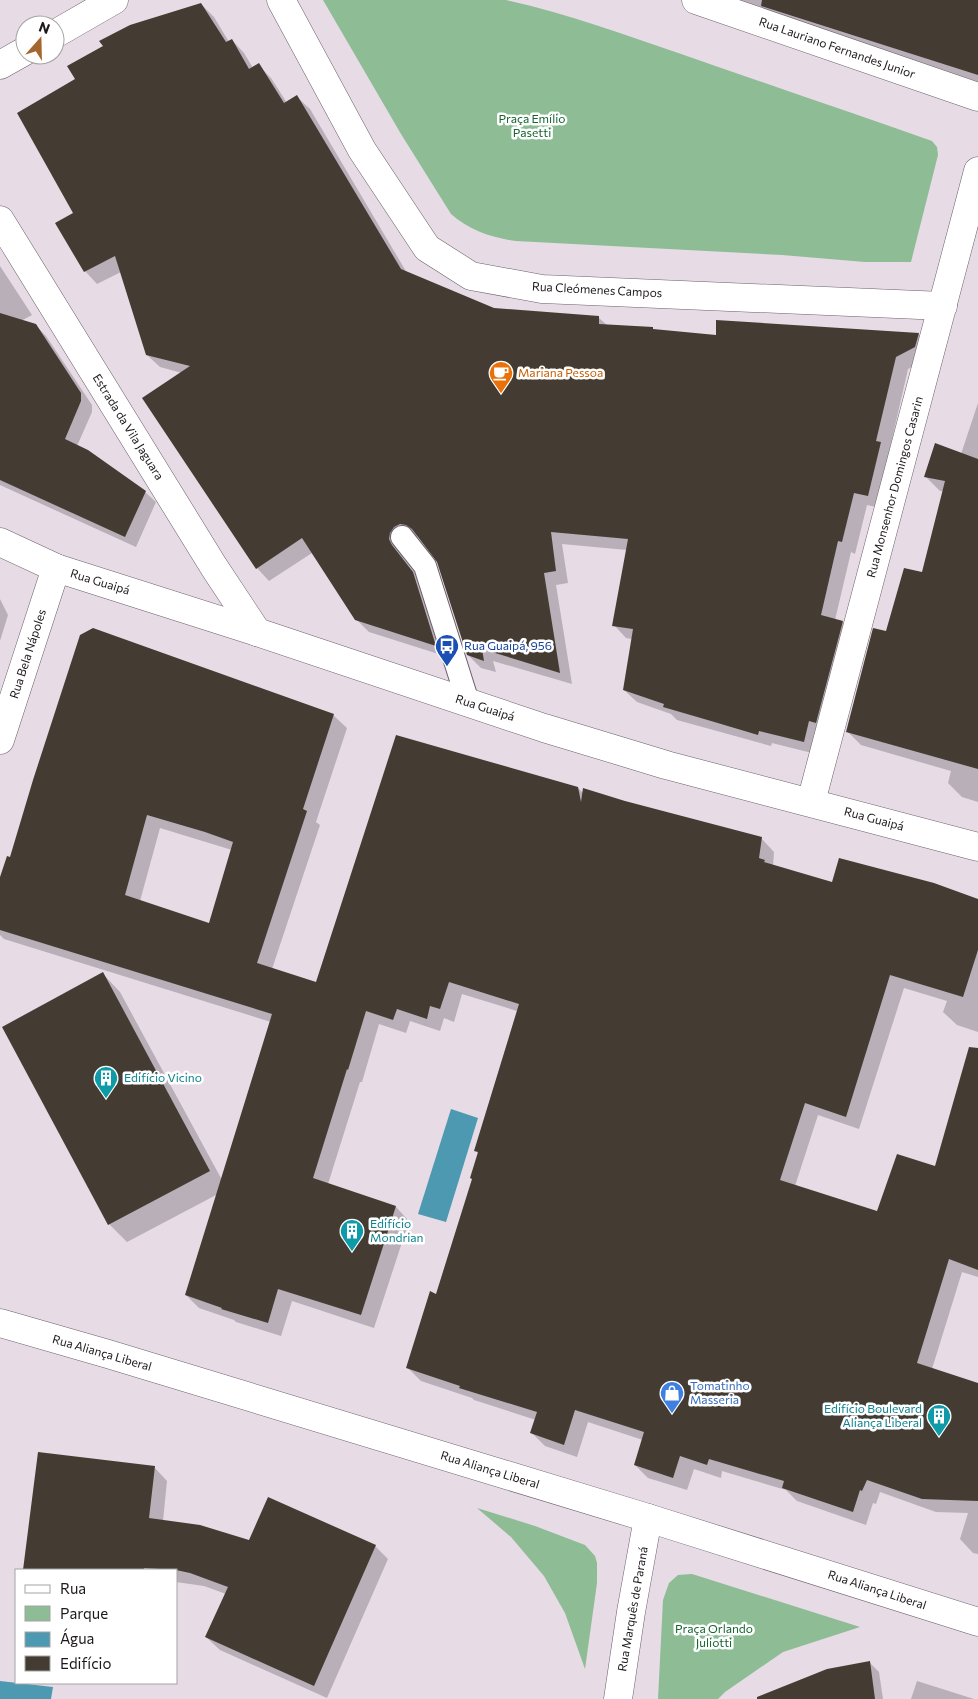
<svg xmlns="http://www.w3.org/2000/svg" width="978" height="1699" viewBox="0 0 978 1699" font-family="Commissioner,sans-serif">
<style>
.green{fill:#8dbc95}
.water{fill:#4c99b1}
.shadow{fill:#0003;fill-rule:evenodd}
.building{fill:#443c32;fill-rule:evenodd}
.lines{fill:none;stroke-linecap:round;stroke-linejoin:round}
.service-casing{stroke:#6b616a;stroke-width:24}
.minor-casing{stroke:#6b616a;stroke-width:29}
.secondary-casing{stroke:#6b616a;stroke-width:29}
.service{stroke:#fff;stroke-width:22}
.minor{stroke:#fff;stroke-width:28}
.secondary{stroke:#fff;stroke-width:28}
.labels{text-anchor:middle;stroke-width:5;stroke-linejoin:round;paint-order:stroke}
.street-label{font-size:12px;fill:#1d181c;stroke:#fff}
.park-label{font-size:12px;fill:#14652f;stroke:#fff}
.food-label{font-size:12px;fill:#c56008;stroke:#fff;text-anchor:start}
.transit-label{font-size:12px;fill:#164399;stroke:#fff;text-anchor:start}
.culture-label{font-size:12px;fill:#0d838f;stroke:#fff;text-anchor:start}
.shop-label{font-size:12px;fill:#366cbe;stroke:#fff;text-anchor:start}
</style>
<rect width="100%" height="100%" fill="#e7dbe6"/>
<g class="green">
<path d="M323 0H506C566 13 625 35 684 55 767 84 849 112 932 141L937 147 938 155 911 262H865L782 255 516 241C492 238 469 230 451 214L401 134Z"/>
<polygon points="477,1508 535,1526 585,1545 595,1556 597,1563 597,1583 585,1669 565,1613 544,1576 511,1537"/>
<polygon points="692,1574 860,1627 783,1652 725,1692 718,1699 658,1699 663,1600 669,1583 678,1575"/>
</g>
<g class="water">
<polygon points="451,1109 478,1118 446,1222 418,1214"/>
<polygon points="0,1681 53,1687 51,1699 0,1699"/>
</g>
<g class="shadow">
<polygon points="689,0 978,0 978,89"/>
<polygon points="201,4 214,17 229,42 232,40 244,53 253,68 258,65 271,78 287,103 297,97 310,109 407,273 494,309 599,318 607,325 652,328 655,331 717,337 918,334 931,346 928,359 908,369 889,452 893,456 881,508 867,505 855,554 851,552 835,620 842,622 855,634 816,754 772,743 771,746 677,720 671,714 637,702 624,690 632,639 626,638 614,625 627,550 562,544 568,583 556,585 572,684 493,661 496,672 481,668 468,655 439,561 420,537 413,536 401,553 404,559 425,586 448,657 369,632 356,619 312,553 269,581 257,568 182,373 160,367 147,355 121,272 97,284 85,271 75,214"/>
<polygon points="0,266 32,315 21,321 35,325 46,336 92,405 92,412 77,446 145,492 156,502 136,547 0,485"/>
<polygon points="978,403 978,802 962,797 948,783 951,771 861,745 847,731 887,633 923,574 943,491 940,491 926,477 961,454"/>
<polygon points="0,599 8,615 0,641"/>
<path d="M333 715 347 728 316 822 320 825 272 969 317 983 578 788 583 793 761 838 774 852 773 866 832 884 978 899V1032L957 1025 943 1012 947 1001 904 988 859 1129 818 1115 795 1186 878 1212 936 1168 978 1094V1277L962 1272 932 1369 978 1384V1554L973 1553 960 1539 968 1513 936 1512 880 1492 876 1504 873 1503 866 1525 797 1501 786 1490 722 1471 721 1478 694 1469 687 1490 648 1478 635 1465 643 1440 588 1422 577 1457 545 1446 532 1433 536 1420 474 1400 472 1398 421 1381 408 1368 437 1295 473 1180 479 1154 475 1150 517 1011 462 994 454 1022 444 1018 440 1031 410 1021 406 1033 379 1024 362 1082H360L328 1184 396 1207 409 1221 374 1328 292 1301 281 1336 236 1322 234 1320 199 1308 186 1295 218 1194 127 1242 109 1224 103 974 120 992 222 1180 271 1022 4 939 0 935V896L34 780ZM160 828 232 850 210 925 140 901Z"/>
<polygon points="39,1453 154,1467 167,1481 163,1521 250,1542 375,1546 388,1559 327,1698 220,1650 206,1637 226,1594 204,1586 176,1582 176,1570 25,1570"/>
<polygon points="869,1662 879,1672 883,1699 797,1699"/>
<polygon points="917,1681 974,1699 911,1699"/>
</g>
<g class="building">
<polygon points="762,0 978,0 978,75 761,6"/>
<polygon points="201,3 226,42 232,39 249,69 259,63 284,103 297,95 401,269 494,308 599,316 599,324 653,327 653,329 716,335 716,320 919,333 915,347 896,357 876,441 881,442 868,496 854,493 842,542 838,541 821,615 843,621 816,723 809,721 804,742 759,731 758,735 711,721 663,707 664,704 623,690 633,629 612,626 628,539 551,532 556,571 544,573 560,673 482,649 484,661 467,655 437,562 412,529 406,525 400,524 394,527 390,533 389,539 392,545 413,572 436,646 355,620 302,538 256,569 142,398 190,366 146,355 115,256 84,272 55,223 73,213 17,113 75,79 67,66 103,46 99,41 130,25"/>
<polygon points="0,313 36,324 81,393 81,401 65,439 88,450 146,491 125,537 0,480"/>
<polygon points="935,443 978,459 978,769 846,732 873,628 886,631 904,568 922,572 945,481 924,477"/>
<path d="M93 628 334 714 303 809 307 811 257 963 316 982 396 735 578 787 581 802 583 788 625 801 762 837 759 858 765 860 764 862 832 882 839 858 934 883 978 899V950L963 997 890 975 846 1117 805 1103 780 1180 877 1211 897 1154 935 1166 969 1047 978 1048V1270L949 1259 917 1363 978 1383V1501L922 1499 867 1480 862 1491 860 1490 853 1512 782 1488 784 1481 709 1459 707 1465 680 1456 673 1478 634 1465 644 1432 575 1410 564 1445 530 1433 537 1412 459 1388 460 1386 406 1368 430 1291 436 1294 472 1179 470 1178 478 1152 474 1151 519 1004 449 982 440 1009 430 1006 427 1019 397 1009 393 1020 366 1011 348 1070 347 1069 313 1178 396 1206 361 1315 278 1289 268 1323 221 1309 222 1308 185 1295 272 1014 0 930V877L7 856 10 857 33 780 80 635ZM147 815 205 832 233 842 209 923 125 895Z"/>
<polygon points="103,972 210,1171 108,1225 2,1027"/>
<polygon points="38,1452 155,1466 149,1518 200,1525 249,1540 268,1497 376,1545 314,1686 205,1637 228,1587 190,1573 176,1570 144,1568 144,1570 23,1570"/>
<polygon points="870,1661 875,1699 757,1699 757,1697 827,1669"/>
</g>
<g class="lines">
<g class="service-casing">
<polyline id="service" points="402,537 425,566 468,702"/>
</g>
<g class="minor-casing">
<g id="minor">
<polyline points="281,0 362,150 427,248 471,276 542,289 943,306"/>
<polyline points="696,0 978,97"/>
<polyline points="55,34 114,0"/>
<polyline points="0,65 25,51"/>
<polyline points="0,220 214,567 257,632"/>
<polyline points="0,740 56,568"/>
<polyline points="811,802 978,171"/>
<polyline points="0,1323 108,1354 648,1518 978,1622"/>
<polyline points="618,1699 631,1612 648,1518"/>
</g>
</g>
<g class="secondary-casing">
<polyline id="secondary" points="0,542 56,568 257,632 544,728 666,765 978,847"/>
</g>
<use href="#service" class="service"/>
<use href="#minor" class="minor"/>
<use href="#secondary" class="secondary"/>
</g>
<defs>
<g id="cafe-pin" transform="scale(1.25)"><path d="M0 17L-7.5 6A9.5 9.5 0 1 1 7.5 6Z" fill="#e8710a" stroke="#fff"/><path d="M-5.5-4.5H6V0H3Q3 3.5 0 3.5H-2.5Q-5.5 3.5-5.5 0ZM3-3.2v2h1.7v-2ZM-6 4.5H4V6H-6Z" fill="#fff"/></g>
<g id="bus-pin" transform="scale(1.25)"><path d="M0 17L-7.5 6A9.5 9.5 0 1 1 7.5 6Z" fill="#1a4fb4" stroke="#fff"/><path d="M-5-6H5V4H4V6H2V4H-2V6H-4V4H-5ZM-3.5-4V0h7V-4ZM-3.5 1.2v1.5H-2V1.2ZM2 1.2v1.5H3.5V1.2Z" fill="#fff"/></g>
<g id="building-pin" transform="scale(1.25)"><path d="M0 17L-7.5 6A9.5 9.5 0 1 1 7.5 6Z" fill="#0f9aa8" stroke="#fff"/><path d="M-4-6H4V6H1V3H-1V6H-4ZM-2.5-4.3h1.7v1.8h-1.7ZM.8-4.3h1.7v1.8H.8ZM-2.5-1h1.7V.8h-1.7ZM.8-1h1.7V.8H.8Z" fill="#fff"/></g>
<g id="shop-pin" transform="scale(1.25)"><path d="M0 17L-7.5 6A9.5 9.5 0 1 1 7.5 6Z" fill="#3f7fe0" stroke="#fff"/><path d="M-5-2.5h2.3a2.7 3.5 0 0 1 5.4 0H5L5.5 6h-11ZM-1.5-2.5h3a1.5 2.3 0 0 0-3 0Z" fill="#fff"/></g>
</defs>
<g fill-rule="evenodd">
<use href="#cafe-pin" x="501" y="373"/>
<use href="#bus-pin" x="447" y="646"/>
<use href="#building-pin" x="106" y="1078"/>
<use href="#building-pin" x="352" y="1231"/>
<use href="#shop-pin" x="672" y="1393"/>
<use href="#building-pin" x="939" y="1416"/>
</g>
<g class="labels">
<g class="street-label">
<text transform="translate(837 48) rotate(19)" y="4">Rua Lauriano Fernandes Junior</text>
<text transform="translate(597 290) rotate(3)" y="4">Rua Cleómenes Campos</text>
<text transform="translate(128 427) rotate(58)" y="4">Estrada da Vila Jaguara</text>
<text transform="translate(895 487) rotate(-75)" y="4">Rua Monsenhor Domingos Casarin</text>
<text transform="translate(100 582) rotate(17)" y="4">Rua Guaipá</text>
<text transform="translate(28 654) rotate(-72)" y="4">Rua Bela Nápoles</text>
<text transform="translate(485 708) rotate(18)" y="4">Rua Guaipá</text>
<text transform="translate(874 819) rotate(15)" y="4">Rua Guaipá</text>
<text transform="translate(102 1353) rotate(16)" y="4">Rua Aliança Liberal</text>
<text transform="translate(490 1470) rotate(17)" y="4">Rua Aliança Liberal</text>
<text transform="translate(877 1590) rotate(18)" y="4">Rua Aliança Liberal</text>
<text transform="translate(633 1609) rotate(-80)" y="4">Rua Marquês de Paraná</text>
</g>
<g class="park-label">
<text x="532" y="123">Praça Emílio<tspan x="532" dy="14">Pasetti</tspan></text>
<text x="714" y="1633">Praça Orlando<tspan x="714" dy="14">Juliotti</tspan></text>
</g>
<g class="food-label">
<text x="518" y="377">Mariana Pessoa</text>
</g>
<g class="transit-label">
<text x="464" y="650">Rua Guaipá, 956</text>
</g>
<g class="culture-label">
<text x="124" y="1082">Edifício Vicino</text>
<text x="370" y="1228">Edifício<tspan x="370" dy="14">Mondrian</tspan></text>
<text x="922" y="1413" text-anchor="end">Edifício Boulevard<tspan x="922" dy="14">Aliança Liberal</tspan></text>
</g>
<g class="shop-label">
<text x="690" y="1390">Tomatinho<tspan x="690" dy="14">Masseria</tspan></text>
</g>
</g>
<rect x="15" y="1569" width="162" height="115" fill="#ffffff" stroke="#a5a3a4"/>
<rect x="25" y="1585" width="25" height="8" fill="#ffffff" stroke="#a5a3a4"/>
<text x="60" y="1594" font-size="15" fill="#1d181c">Rua</text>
<rect x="25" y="1606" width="25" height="15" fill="#8dbc95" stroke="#a5a3a4"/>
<text x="60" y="1619" font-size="15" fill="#1d181c">Parque</text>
<rect x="25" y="1632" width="25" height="15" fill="#4c99b1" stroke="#a5a3a4"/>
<text x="60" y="1644" font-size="15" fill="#1d181c">Água</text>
<rect x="25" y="1656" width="25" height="15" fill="#443c32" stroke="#a5a3a4"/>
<text x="60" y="1669" font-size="15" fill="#1d181c">Edifício</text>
<g transform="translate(40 40) rotate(20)"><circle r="24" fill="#ffffff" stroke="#a5a3a4"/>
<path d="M0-4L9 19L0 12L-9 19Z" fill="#a5652f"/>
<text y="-8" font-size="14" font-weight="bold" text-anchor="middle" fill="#1d181c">N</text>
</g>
</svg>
